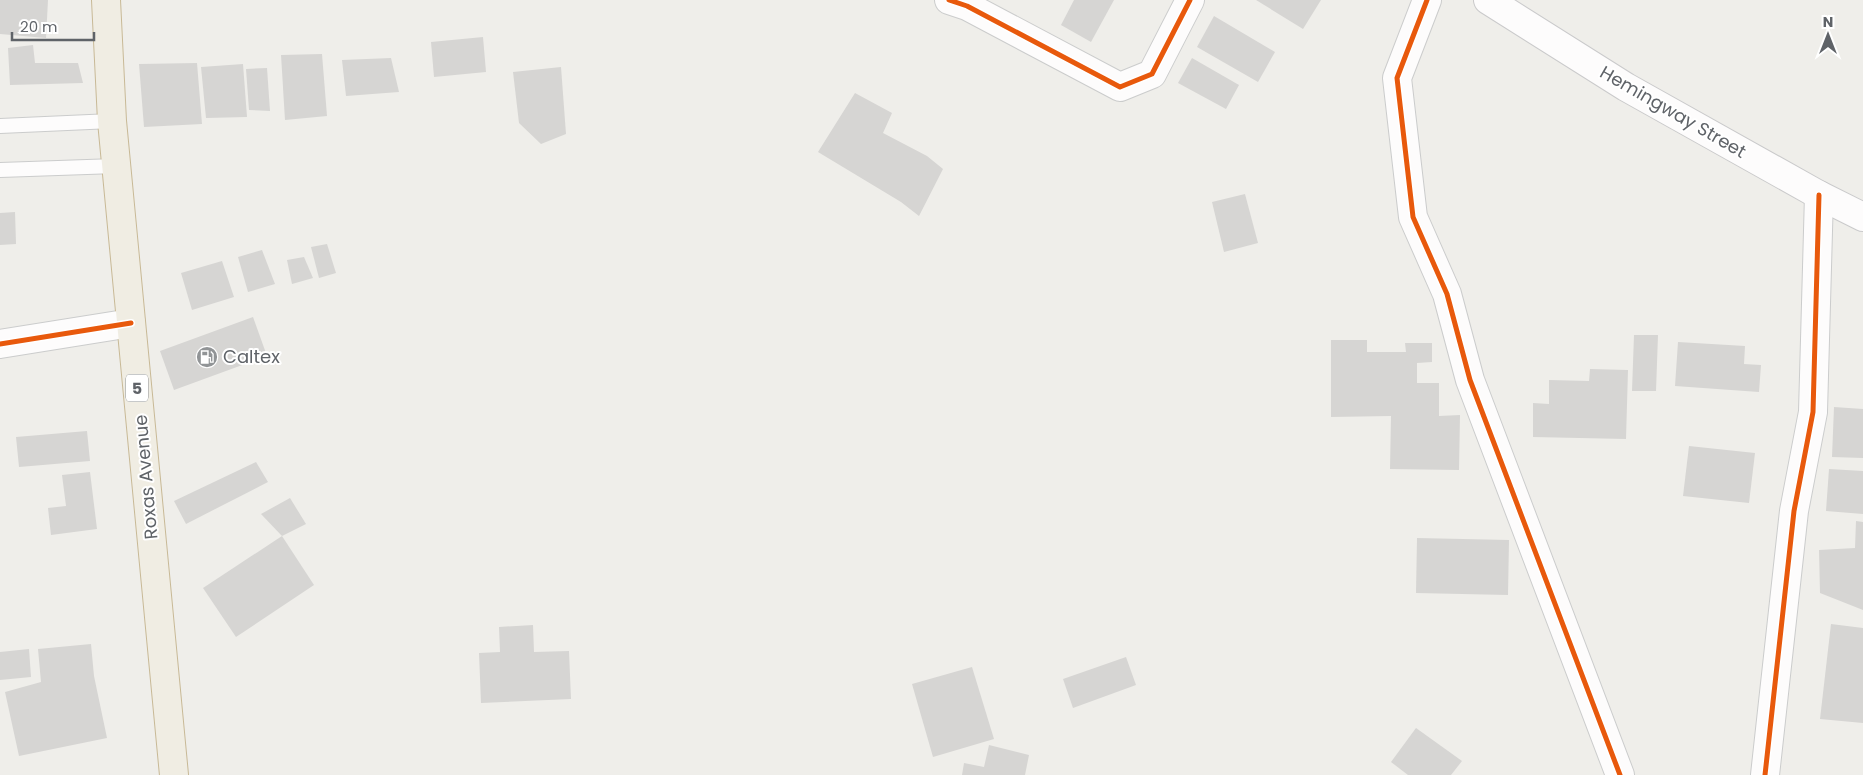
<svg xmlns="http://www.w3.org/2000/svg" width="1863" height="775" viewBox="0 0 1863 775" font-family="Poppins,sans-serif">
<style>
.building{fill:#d6d5d3}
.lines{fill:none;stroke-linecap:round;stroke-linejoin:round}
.lane-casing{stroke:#cbcccc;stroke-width:16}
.street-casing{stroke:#cbcccc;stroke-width:30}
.secondary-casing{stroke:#cacacb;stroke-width:30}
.highway-casing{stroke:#c8b996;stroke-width:30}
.lane{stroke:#fdfcfc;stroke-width:14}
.street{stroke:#fdfcfc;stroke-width:28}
.secondary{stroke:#fdfcfc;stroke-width:28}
.highway{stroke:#f0ede3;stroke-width:28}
.cycleway-casing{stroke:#fff;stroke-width:8}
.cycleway{stroke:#e8590c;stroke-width:5}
.labels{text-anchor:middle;stroke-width:4;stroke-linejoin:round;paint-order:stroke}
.shield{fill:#fff;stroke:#8f9295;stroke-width:1}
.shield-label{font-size:16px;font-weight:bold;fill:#5f6368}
.street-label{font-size:18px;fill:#5f6368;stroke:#fff}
.poi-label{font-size:18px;fill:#5f6368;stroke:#fff;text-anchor:start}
</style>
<rect width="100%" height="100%" fill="#efeeea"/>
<g class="building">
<polygon points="0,0 48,0 46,38 0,34"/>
<polygon points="1074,0 1114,0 1091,42 1061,25"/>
<polygon points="1256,0 1321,0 1303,29"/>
<polygon points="1214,16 1275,52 1258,82 1197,47"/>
<polygon points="483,37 486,72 434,77 431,42"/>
<polygon points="33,45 35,63 78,63 83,83 10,85 8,48"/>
<polygon points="322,54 327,116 285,120 281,55"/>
<polygon points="391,58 399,92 346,96 342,60"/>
<polygon points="1192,58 1239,85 1226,109 1178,83"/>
<polygon points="197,63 202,124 144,127 139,64"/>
<polygon points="243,64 247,117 206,118 201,67"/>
<polygon points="561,67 566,134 541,144 519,123 513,72"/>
<polygon points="267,68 270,111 249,110 246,69"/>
<polygon points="855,93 892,113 883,133 927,156 943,169 919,216 901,202 818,152"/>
<polygon points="1245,194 1258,243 1224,252 1212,202"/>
<polygon points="15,212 16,244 0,245 0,213"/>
<polygon points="327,244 336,273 319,278 311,247"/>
<polygon points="262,250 275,284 248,292 238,257"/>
<polygon points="304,257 313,278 292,284 287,260"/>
<polygon points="222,261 234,297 192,310 181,273"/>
<polygon points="253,317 267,356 174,390 160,351"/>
<polygon points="1634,335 1658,335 1656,391 1632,391"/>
<polygon points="1331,340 1367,340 1367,352 1406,352 1405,343 1432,343 1432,362 1417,363 1417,383 1439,383 1439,416 1460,415 1459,470 1390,469 1391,416 1331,417"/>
<polygon points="1678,342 1745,346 1744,364 1761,365 1759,392 1675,386"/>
<polygon points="1590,369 1628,370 1626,439 1533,437 1533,403 1549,404 1549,380 1589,381"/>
<polygon points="1834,407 1863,409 1863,458 1832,457"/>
<polygon points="87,431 90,461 19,467 16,437"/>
<polygon points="1689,446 1755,453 1749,503 1683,496"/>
<polygon points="256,462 268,482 186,524 174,501"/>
<polygon points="1829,469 1863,471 1863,514 1826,511"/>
<polygon points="90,472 97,529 51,535 48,508 66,506 62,475"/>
<polygon points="290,498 306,524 282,536 261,514"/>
<polygon points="1856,521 1863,522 1863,610 1820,593 1819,550 1855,548"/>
<polygon points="282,536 314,585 236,637 203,588"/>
<polygon points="1417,538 1509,540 1508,595 1416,593"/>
<polygon points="1831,624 1863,628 1863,723 1820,719"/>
<polygon points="533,625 534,652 569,651 571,699 481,703 479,653 500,652 499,627"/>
<polygon points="91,644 94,676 107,738 19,756 5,692 41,682 38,649"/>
<polygon points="29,649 31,677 0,680 0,652"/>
<polygon points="1126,657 1136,685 1073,708 1063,679"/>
<polygon points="972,667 994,739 933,757 912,684"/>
<polygon points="1416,728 1462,761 1451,775 1408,775 1391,762"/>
<polygon points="989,745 1029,755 1025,775 962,775 964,763 984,767"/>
</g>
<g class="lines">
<g class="lane-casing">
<g id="lane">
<polyline points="0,126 112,121"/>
<polyline points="0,170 116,166"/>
</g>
</g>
<g class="street-casing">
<g id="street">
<polyline points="949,0 967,6 1120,87 1152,74 1190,0"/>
<polyline points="1427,0 1397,78 1413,217 1447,294 1470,380 1620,775"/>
<polyline points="0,344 131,323"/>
<polyline points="1765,775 1794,511 1813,412 1819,195"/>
</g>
</g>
<g class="secondary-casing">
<polyline id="secondary" points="1488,0 1626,87 1819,195 1863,217"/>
</g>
<g class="highway-casing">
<polyline id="highway" points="106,0 112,121 174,775"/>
</g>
<use href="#lane" class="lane"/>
<use href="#street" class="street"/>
<use href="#secondary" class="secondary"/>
<use href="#highway" class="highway"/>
<g class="cycleway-casing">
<g id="cycleway">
<polyline points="949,0 967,6 1120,87 1152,74 1190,0"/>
<polyline points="1427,0 1397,78 1413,217 1447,294 1470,380 1620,775"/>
<polyline points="0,344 131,323"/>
<polyline points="1765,775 1794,511 1813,412 1819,195"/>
</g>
</g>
<use href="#cycleway" class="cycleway"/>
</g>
<defs>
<g id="fuel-disc" transform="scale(1.125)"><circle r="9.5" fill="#919496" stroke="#fff"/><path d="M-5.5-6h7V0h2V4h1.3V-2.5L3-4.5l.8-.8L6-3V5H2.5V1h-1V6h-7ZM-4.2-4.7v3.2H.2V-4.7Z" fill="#fff"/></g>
</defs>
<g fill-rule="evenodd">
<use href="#fuel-disc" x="207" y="357"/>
</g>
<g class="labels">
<rect class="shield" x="126" y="374.5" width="22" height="27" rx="4"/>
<g class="shield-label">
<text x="137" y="394">5</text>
</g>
<g class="street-label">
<text transform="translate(1673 112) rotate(30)" y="6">Hemingway Street</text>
<text transform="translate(146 477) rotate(-95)" y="6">Roxas Avenue</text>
</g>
<g class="poi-label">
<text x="223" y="363">Caltex</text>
</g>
</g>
<g transform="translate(1828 35)" stroke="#ffffff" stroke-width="4" paint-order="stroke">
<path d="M0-4L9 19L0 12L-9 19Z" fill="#5f6368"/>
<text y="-8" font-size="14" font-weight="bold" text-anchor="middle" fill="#5f6368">N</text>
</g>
<path d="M12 32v8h82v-8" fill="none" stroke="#5f6368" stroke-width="2.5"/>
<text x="20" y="32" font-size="15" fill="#5f6368" stroke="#ffffff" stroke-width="4" paint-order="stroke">20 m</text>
</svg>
